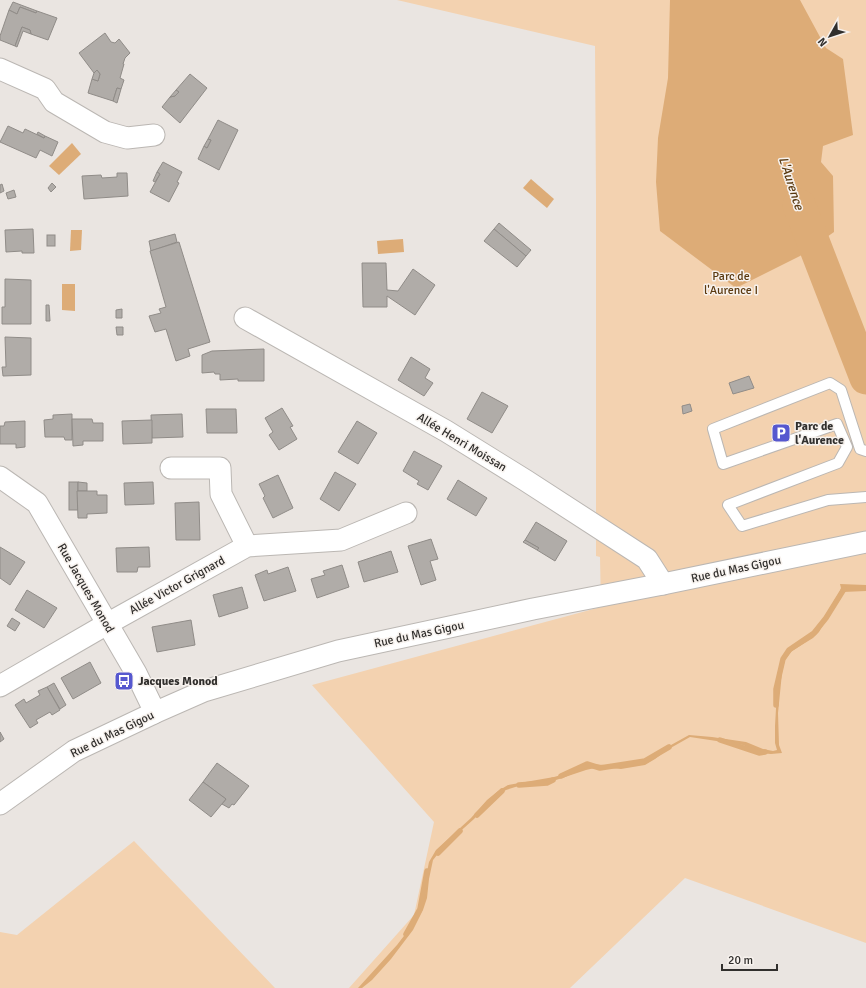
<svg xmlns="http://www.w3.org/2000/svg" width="866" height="988" viewBox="0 0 866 988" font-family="Signika,sans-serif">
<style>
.green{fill:#f3d2b0}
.water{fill:#ddac77}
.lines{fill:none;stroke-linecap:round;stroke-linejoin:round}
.stream{stroke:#ddac77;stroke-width:5.5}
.river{stroke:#ddac77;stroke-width:33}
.building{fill:#b0aca8;stroke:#908c88}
.lane-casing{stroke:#bbb7b3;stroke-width:12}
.street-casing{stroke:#bbb7b3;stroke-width:23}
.lane{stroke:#fff;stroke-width:10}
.street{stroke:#fff;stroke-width:21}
.labels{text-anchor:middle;stroke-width:3;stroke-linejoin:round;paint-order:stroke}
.park-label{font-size:12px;fill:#5a390f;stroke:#f7f2ee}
.poi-label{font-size:12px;font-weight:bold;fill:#312f2d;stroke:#f7f2ee;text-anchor:start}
.street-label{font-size:12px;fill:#312f2d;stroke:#f7f2ee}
.water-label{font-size:13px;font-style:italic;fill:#59380e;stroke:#f7f2ee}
</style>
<rect width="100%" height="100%" fill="#eae5e1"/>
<g class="green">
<polygon points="397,0 866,0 866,943 685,878 570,988 349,988 414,915 434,822 312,685 601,607 600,557 596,556 596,197 595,46"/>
<polygon points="134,841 275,988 0,988 0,932 17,935"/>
</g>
<g class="water">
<polygon points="670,0 800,0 826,48 843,59 853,135 823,146 821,162 833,176 834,232 800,256 736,288 660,231 656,182 658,138 668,78"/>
<polygon points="72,143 81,154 59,175 49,166"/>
<polygon points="531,179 554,199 547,208 523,188"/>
<polygon points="71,230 82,230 81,250 70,251"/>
<polygon points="403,239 404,252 378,254 377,241"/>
<polygon points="62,284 75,284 75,311 62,310"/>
<polygon points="840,584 866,585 866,591 843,592 837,600 819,632 813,638 792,651 785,660 782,673 778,713 779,745 782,753 771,754 759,753 743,745 690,737 667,750 655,759 645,765 621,769 599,767 586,770 547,783 525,784 506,790 492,799 474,819 445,845 433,860 429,879 427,898 423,910 413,930 391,959 372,980 362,988 358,988 397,945 410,928 418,916 425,895 426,877 429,862 436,850 471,818 487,800 498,791 508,785 554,777 575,771 587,764 622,766 645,761 654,757 671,745 689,735 712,737 746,742 763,749 773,751 777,750 775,743 775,726 777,691 783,659 789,650 813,636 840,591 841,588"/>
</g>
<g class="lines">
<g class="stream">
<polyline points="776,705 776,689 783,659 789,650 814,633 826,618 844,589"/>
<polyline points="720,740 759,753 765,752"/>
<polyline points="561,776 587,764 600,768 645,761 669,747"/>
<polyline points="519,785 547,783 553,780"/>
<polyline points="477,815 502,791"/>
<polyline points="438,853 460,831"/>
<polyline points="406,934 420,909 427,871"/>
</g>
<polyline class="river" points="799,205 866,378"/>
</g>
<g class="building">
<polygon points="13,2 37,11 36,13 20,7 17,14 9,10"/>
<polygon points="20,7 36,13 37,11 57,18 48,40 31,34 30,30 22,27 15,46 0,40 0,36 9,10 17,14"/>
<polygon points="22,27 30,30 31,34 23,31 17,47 15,46"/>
<polygon points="105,33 111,42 115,43 119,39 130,53 125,58 123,64 124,64 120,78 124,80 121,89 117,88 113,101 88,93 92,79 98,81 100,74 97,70 94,73 79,53"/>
<polygon points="97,70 100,74 98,81 92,79 94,73"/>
<polygon points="190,74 207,88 180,123 162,107 170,97 175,96 179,92 176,90"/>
<polygon points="117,88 121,89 117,103 113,101"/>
<polygon points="176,90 179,92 175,96 170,97"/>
<polygon points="218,120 238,130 219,170 198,159 204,146 207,148 211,140 208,139"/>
<polygon points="8,126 23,133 25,129 44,138 45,136 58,142 52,156 40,150 36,158 0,142"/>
<polygon points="38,132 45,136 44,138 37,134"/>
<polygon points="208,139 211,140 207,148 204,146"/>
<polygon points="163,162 182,172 177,182 179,183 169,202 150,192 160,174 157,172"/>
<polygon points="157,172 160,174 155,182 153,181"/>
<polygon points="117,173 127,173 128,196 84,199 82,176 101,175 102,178 117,177"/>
<polygon points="52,183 56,187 51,192 48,188"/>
<polygon points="2,184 4,191 0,193 0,185"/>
<polygon points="14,190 16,197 8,199 6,193"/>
<polygon points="499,223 531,250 526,256 494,229"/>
<polygon points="33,229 34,253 22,253 22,251 6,252 5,230"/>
<polygon points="494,229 526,256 517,267 484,241"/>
<polygon points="175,234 177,242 151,251 149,241"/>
<rect x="47" y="235" width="8" height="11"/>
<polygon points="179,242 210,342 188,349 190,356 176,361 166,329 155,332 149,316 161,313 159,309 166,307 150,251"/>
<polygon points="362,263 386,263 387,290 398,291 413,269 435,285 415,315 387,296 387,307 363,307"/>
<polygon points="5,279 31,280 31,324 2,324 2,307 5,307"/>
<polygon points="46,305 49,305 50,321 46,321"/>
<polygon points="122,309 122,318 116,318 116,310"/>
<polygon points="116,327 123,327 123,335 117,335"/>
<polygon points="5,337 31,338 31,375 3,376 2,367 6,367"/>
<polygon points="264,349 264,381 238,381 238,379 220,380 220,374 215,374 214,372 202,373 202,355 212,351"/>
<polygon points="411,357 430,369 425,378 433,383 424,396 398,380"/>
<polygon points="749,376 754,388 733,394 729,383"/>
<polygon points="482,392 508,406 492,433 467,419"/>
<polygon points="690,404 692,411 683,414 682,406"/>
<polygon points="282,408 293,426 290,427 297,439 279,450 269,435 273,432 265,418"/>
<polygon points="206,409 236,409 237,433 207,433"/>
<polygon points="72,414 72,440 65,440 64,437 45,437 44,420 53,419 53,415"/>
<polygon points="182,414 183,437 152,438 151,415"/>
<polygon points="72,419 92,419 93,423 103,423 103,441 83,441 83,445 73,446"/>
<polygon points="152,420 152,443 123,444 122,421"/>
<polygon points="25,421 25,447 16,448 16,444 0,444 0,426 4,426 5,422"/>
<polygon points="357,421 377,433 358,464 338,452"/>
<polygon points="414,451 442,466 428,490 417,484 419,481 403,471"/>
<polygon points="335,472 356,484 339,511 320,499"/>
<polygon points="278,475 293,508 273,518 263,498 265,496 259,484"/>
<polygon points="458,480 487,498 476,516 447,499"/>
<rect x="69" y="482" width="9" height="28"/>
<polygon points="78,482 87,483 87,491 78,491"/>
<polygon points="153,482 154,504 125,505 124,483"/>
<polygon points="77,491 97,491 97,495 107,495 107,513 87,514 87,518 78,518"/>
<polygon points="199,502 200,540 176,540 175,503"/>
<polygon points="536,522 567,541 555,561 537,550 539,548 525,540"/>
<polygon points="431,539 438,559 430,561 436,580 421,585 408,546"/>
<polygon points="525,540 539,548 537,550 523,542"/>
<polygon points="0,547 25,562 10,585 0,578"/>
<polygon points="149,547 150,567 138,567 137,572 117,572 116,548"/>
<polygon points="391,551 398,572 364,582 358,562"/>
<polygon points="342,565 349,587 317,598 311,579 325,575 323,571"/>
<polygon points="288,567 296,591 264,601 255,575 267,570 268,574"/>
<polygon points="242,587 248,608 219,617 213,595"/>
<polygon points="27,590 57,608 44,628 15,610"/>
<polygon points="12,618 20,623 15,631 7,626"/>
<polygon points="191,620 195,645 157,652 152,627"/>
<polygon points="90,662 101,683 73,699 61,678"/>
<polygon points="54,683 66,705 60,709 47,687"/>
<polygon points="47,687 60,710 52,715 50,712 36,720 38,723 30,728 15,705 24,699 26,703 40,695 38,691"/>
<polygon points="0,732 4,739 0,742"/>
<polygon points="217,763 249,786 234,805 232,804 229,808 222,804 226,799 203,782"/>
<polygon points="203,782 226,799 211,817 189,800"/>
</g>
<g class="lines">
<g class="lane-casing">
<polyline id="lane" points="866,451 860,449 841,390 830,383 713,429 723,464 837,424 847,447 838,463 728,505 742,526 828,500 866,497"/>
</g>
<g class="street-casing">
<g id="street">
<polyline points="0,69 45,89 54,102 105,132 127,138 154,135"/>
<polyline points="245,318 446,431 525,480 647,559 663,584"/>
<polyline points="171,468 220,468 221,494 247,546"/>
<polyline points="0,477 37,503 136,673 151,704 154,713"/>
<polyline points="0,686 107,624 247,546 341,540 406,513"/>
<polyline points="0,804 74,751 154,713 204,691 338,651 533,609 663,584 866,542"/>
</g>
</g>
<use href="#lane" class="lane"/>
<use href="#street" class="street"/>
</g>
<defs>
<g id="parking-square" transform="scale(1)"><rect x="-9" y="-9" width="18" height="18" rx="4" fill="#5658cf" stroke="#f7f2ee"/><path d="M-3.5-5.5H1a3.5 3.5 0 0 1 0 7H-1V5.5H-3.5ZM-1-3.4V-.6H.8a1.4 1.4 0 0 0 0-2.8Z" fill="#fff"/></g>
<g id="bus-square" transform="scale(1)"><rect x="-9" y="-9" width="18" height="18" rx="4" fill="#5658cf" stroke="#f7f2ee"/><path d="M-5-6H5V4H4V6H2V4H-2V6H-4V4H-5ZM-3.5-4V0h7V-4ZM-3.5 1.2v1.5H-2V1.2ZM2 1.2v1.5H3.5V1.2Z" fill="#fff"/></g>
</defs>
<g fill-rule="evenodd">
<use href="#parking-square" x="781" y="433"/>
<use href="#bus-square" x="124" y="681"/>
</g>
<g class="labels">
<g class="park-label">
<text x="731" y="280">Parc de<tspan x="731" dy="14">l'Aurence I</tspan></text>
</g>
<g class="poi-label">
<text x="795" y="430">Parc de<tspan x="795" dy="14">l'Aurence</tspan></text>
<text x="138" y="685">Jacques Monod</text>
</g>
<g class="street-label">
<text transform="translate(462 442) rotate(31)" y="4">Allée Henri Moissan</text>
<text transform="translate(736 569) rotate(-12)" y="4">Rue du Mas Gigou</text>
<text transform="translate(177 585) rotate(-29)" y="4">Allée Victor Grignard</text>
<text transform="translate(86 588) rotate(60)" y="4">Rue Jacques Monod</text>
<text transform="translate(419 634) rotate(-12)" y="4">Rue du Mas Gigou</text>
<text transform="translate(112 734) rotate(-26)" y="4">Rue du Mas Gigou</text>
</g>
<g class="water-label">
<text transform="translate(792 183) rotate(72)" y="5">L'Aurence</text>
</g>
</g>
<g transform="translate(830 36) rotate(231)" stroke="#f7f2ee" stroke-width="3" paint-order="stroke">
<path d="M0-3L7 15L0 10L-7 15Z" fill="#312f2d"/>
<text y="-6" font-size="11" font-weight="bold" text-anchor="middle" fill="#312f2d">N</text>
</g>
<path d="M722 964v6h55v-6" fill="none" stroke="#312f2d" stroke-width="2"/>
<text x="728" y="964" font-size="12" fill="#312f2d" stroke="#f7f2ee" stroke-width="3" paint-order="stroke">20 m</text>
</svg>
